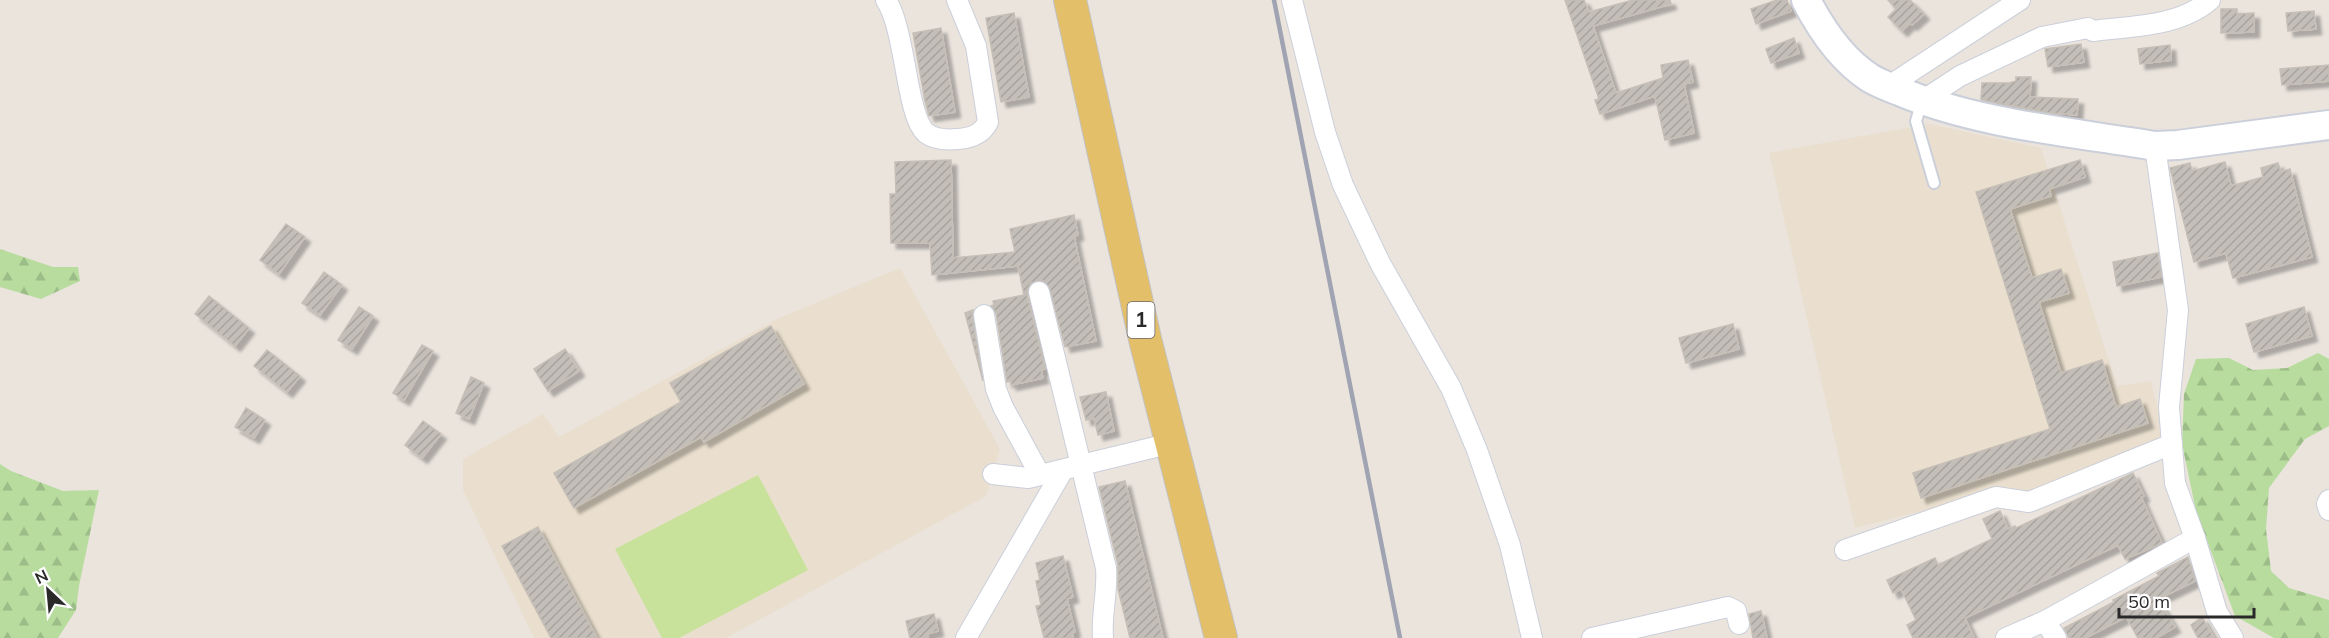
<svg xmlns="http://www.w3.org/2000/svg" width="2329" height="638" viewBox="0 0 2329 638" font-family="Mulish,sans-serif">
<style>
.education{fill:#eadfce}
.forest{fill:url(#forest-firs)}
.pitch{fill:#c8e29b}
.building{fill:url(#building-hatch);stroke:#c5bfb7;stroke-width:1.5;filter:url(#shadow)}
.lines{fill:none;stroke-linecap:round;stroke-linejoin:round}
.service-casing{stroke:#cbcfda;stroke-width:14}
.minor-casing{stroke:#cbcfda;stroke-width:22}
.secondary-casing{stroke:#cbcfda;stroke-width:32}
.primary-casing{stroke:#c3c3c3;stroke-width:34}
.service{stroke:#fff;stroke-width:10}
.minor{stroke:#fff;stroke-width:20}
.secondary{stroke:#fff;stroke-width:28}
.primary{stroke:#e3bf69;stroke-width:32}
.rail{stroke:#a0a4b2;stroke-width:4.5}
.labels{text-anchor:middle;stroke-width:4.5;stroke-linejoin:round;paint-order:stroke}
.shield{fill:#fff;stroke:#696969;stroke-width:1.5}
.shield-label{font-size:21px;font-weight:bold;fill:#292929}
</style>
<defs>
<pattern id="forest-firs" width="22" height="20" patternUnits="userSpaceOnUse" patternTransform="scale(1.5)"><rect width="22" height="20" fill="#b7dc9e"/><path d="M5 1l3.5 6h-7zM16 11l3.5 6h-7z" fill="#9dbd88"/></pattern>
<pattern id="building-hatch" width="6" height="6" patternUnits="userSpaceOnUse" patternTransform="scale(1.5)"><rect width="6" height="6" fill="#c3beb8"/><path d="M-1 1l2-2M0 6l6-6M5 7l2-2" fill="none" stroke="#a8a39e"/></pattern>
<filter id="shadow"><feDropShadow dx="5.5" dy="5.5" stdDeviation="1.5" flood-color="#0004"/></filter>
</defs>
<rect width="100%" height="100%" fill="#eae4dd"/>
<g class="education">
<polygon points="1929,124 2041,148 2117,386 2151,381 2165,441 2027,495 1996,492 1855,528 1769,153"/>
<polygon points="900,268 1000,449 986,496 726,638 534,638 463,490 463,459 543,414 559,437 779,318"/>
</g>
<g class="forest">
<polygon points="0,249 53,267 78,267 80,281 41,299 0,287"/>
<polygon points="2318,353 2329,359 2329,426 2305,439 2269,488 2266,529 2271,571 2289,588 2329,600 2329,638 2274,638 2235,616 2196,511 2182,444 2184,394 2196,359 2229,358 2253,370 2287,368"/>
<polygon points="0,464 11,471 63,491 99,490 79,586 76,610 58,638 0,638"/>
</g>
<polygon class="pitch" points="758,475 808,570 679,638 662,638 615,549"/>
<g class="building">
<polygon points="1565,0 1584,0 1589,12 1633,0 1670,0 1671,4 1593,26 1616,93 1663,78 1661,65 1688,60 1693,82 1684,84 1694,133 1665,140 1655,96 1600,114 1595,100 1599,99"/>
<polygon points="1777,0 1787,0 1791,11 1756,24 1751,9"/>
<polygon points="1888,0 1910,0 1924,14 1912,25 1910,23 1902,31 1888,17 1896,9"/>
<polygon points="2221,9 2237,9 2237,14 2254,13 2254,32 2221,33"/>
<polygon points="2314,11 2316,29 2288,31 2286,13"/>
<polygon points="1014,13 1029,97 1001,102 986,18"/>
<polygon points="941,28 955,112 929,116 925,101 913,33"/>
<polygon points="1794,38 1799,53 1771,63 1766,49"/>
<polygon points="2081,44 2084,62 2048,67 2045,49"/>
<polygon points="2170,45 2171,60 2140,64 2138,49"/>
<polygon points="2329,65 2329,81 2282,85 2280,69"/>
<polygon points="2016,77 2031,77 2030,97 2078,99 2077,115 2051,113 1981,100 1982,83 2009,83 2016,81"/>
<polygon points="951,160 953,258 1015,252 1010,229 1074,215 1078,235 1074,236 1096,341 1065,347 1050,289 1042,280 1031,283 1028,288 1027,295 1045,369 1041,370 1043,378 1011,385 1011,381 1007,382 996,313 991,306 994,305 993,301 1024,295 1018,266 932,275 930,243 891,243 890,194 896,194 895,162"/>
<polygon points="2080,160 2085,177 2049,189 2051,196 2010,209 2032,278 2061,269 2069,293 2039,302 2061,373 2102,360 2116,407 2140,399 2148,423 1921,498 1913,473 2050,429 1976,192"/>
<polygon points="2225,162 2231,186 2263,177 2261,168 2278,163 2281,172 2290,169 2312,257 2233,278 2226,253 2194,262 2170,168 2190,163 2192,171"/>
<polygon points="286,224 305,237 279,274 260,260"/>
<polygon points="2158,253 2161,277 2117,286 2113,262"/>
<polygon points="324,272 342,285 320,315 302,303"/>
<polygon points="209,296 249,328 235,346 195,314"/>
<polygon points="359,307 373,316 352,349 338,340"/>
<polygon points="2304,307 2312,336 2254,352 2246,324"/>
<polygon points="973,310 972,317 983,381 965,313"/>
<polygon points="1733,324 1739,349 1686,363 1679,338"/>
<polygon points="771,326 804,384 704,442 701,437 574,508 554,473 681,402 670,383"/>
<polygon points="422,345 433,351 404,400 393,393"/>
<polygon points="565,349 579,371 548,391 534,369"/>
<polygon points="267,350 300,376 287,392 254,366"/>
<polygon points="471,377 484,383 469,419 456,413"/>
<polygon points="1106,392 1114,431 1098,435 1094,418 1086,420 1080,397"/>
<polygon points="246,408 265,420 254,438 235,427"/>
<polygon points="423,421 441,434 422,458 405,445"/>
<polygon points="2133,473 2144,496 2141,497 2162,543 2125,559 2118,545 1965,618 1974,638 1913,638 1907,625 1916,620 1901,589 1893,593 1887,580 1935,558 1938,565 1992,539 1983,519 2000,511 2008,529 2015,526 2016,528"/>
<polygon points="1125,481 1163,638 1130,638 1118,589 1118,565 1099,487"/>
<polygon points="538,527 597,638 551,638 502,546"/>
<polygon points="1063,556 1073,597 1067,599 1075,632 1072,633 1073,638 1044,638 1036,606 1041,605 1036,581 1040,580 1036,563"/>
<polygon points="2188,557 2195,581 2158,599 2175,627 2156,638 2138,638 2126,617 2085,638 2069,638 2064,628 2114,602 2113,600 2159,576 2157,573"/>
<polygon points="1761,611 1767,638 1753,638 1749,614"/>
<polygon points="934,614 938,631 927,634 928,638 910,638 906,621"/>
<polygon points="2202,617 2214,638 2198,638 2191,625"/>
</g>
<g class="lines">
<g class="service-casing">
<polyline id="service" points="1922,101 1916,121 1934,183"/>
</g>
<g class="minor-casing">
<g id="minor">
<path d="M886 0C906 30 906 116 926 133 935 140 948 140 958 139 972 138 982 134 988 122L976 46 957 0"/>
<polyline points="1292,0 1325,132 1343,185 1380,263 1451,388 1477,450 1510,545 1532,638"/>
<polyline points="1889,86 2020,0"/>
<path d="M1922 101 1960 76 2042 37 2088 28 2093 31C2131 26 2179 27 2210 0"/>
<polyline points="2155,146 2178,310 2169,407 2175,483 2195,538 2217,612 2233,638"/>
<path d="M1039 292 1106 568C1108 592 1101 615 1103 638"/>
<polyline points="984,315 996,389 1003,407 1040,475"/>
<polyline points="993,474 1028,478 1172,443"/>
<polyline points="2329,500 2327,504 2329,510"/>
<polyline points="1845,550 1996,497 2029,502 2172,444"/>
<polyline points="2045,621 2056,638"/>
<polyline points="966,638 1063,470"/>
<polyline points="1592,638 1728,607 1736,611 1739,624"/>
<polyline points="2006,638 2045,621 2195,538"/>
</g>
</g>
<g class="secondary-casing">
<path id="secondary" d="M1806 0C1821 29 1842 60 1870 78 1878 83 1889 87 1899 91 1976 124 2072 132 2155 146L2178 145 2329 125"/>
</g>
<g class="primary-casing">
<polyline id="primary" points="1070,0 1145,339 1221,638"/>
</g>
<use href="#service" class="service"/>
<use href="#minor" class="minor"/>
<use href="#secondary" class="secondary"/>
<use href="#primary" class="primary"/>
<polyline class="rail" points="1274,0 1400,638"/>
</g>
<g class="labels">
<rect class="shield" x="1127.5" y="302" width="27" height="36" rx="4.5"/>
<g class="shield-label">
<text x="1141" y="327">1</text>
</g>
</g>
<g transform="translate(48 590) rotate(334)" stroke="#ffffff" stroke-width="4.5" paint-order="stroke">
<path d="M0-4.5L10 22L0 15L-10 22Z" fill="#292929"/>
<text y="-9" font-size="16" font-weight="bold" text-anchor="middle" fill="#292929">N</text>
</g>
<path d="M2119 608v9h135v-9" fill="none" stroke="#292929" stroke-width="3"/>
<text x="2128" y="608" font-size="18" fill="#292929" stroke="#ffffff" stroke-width="4.5" paint-order="stroke">50 m</text>
</svg>
